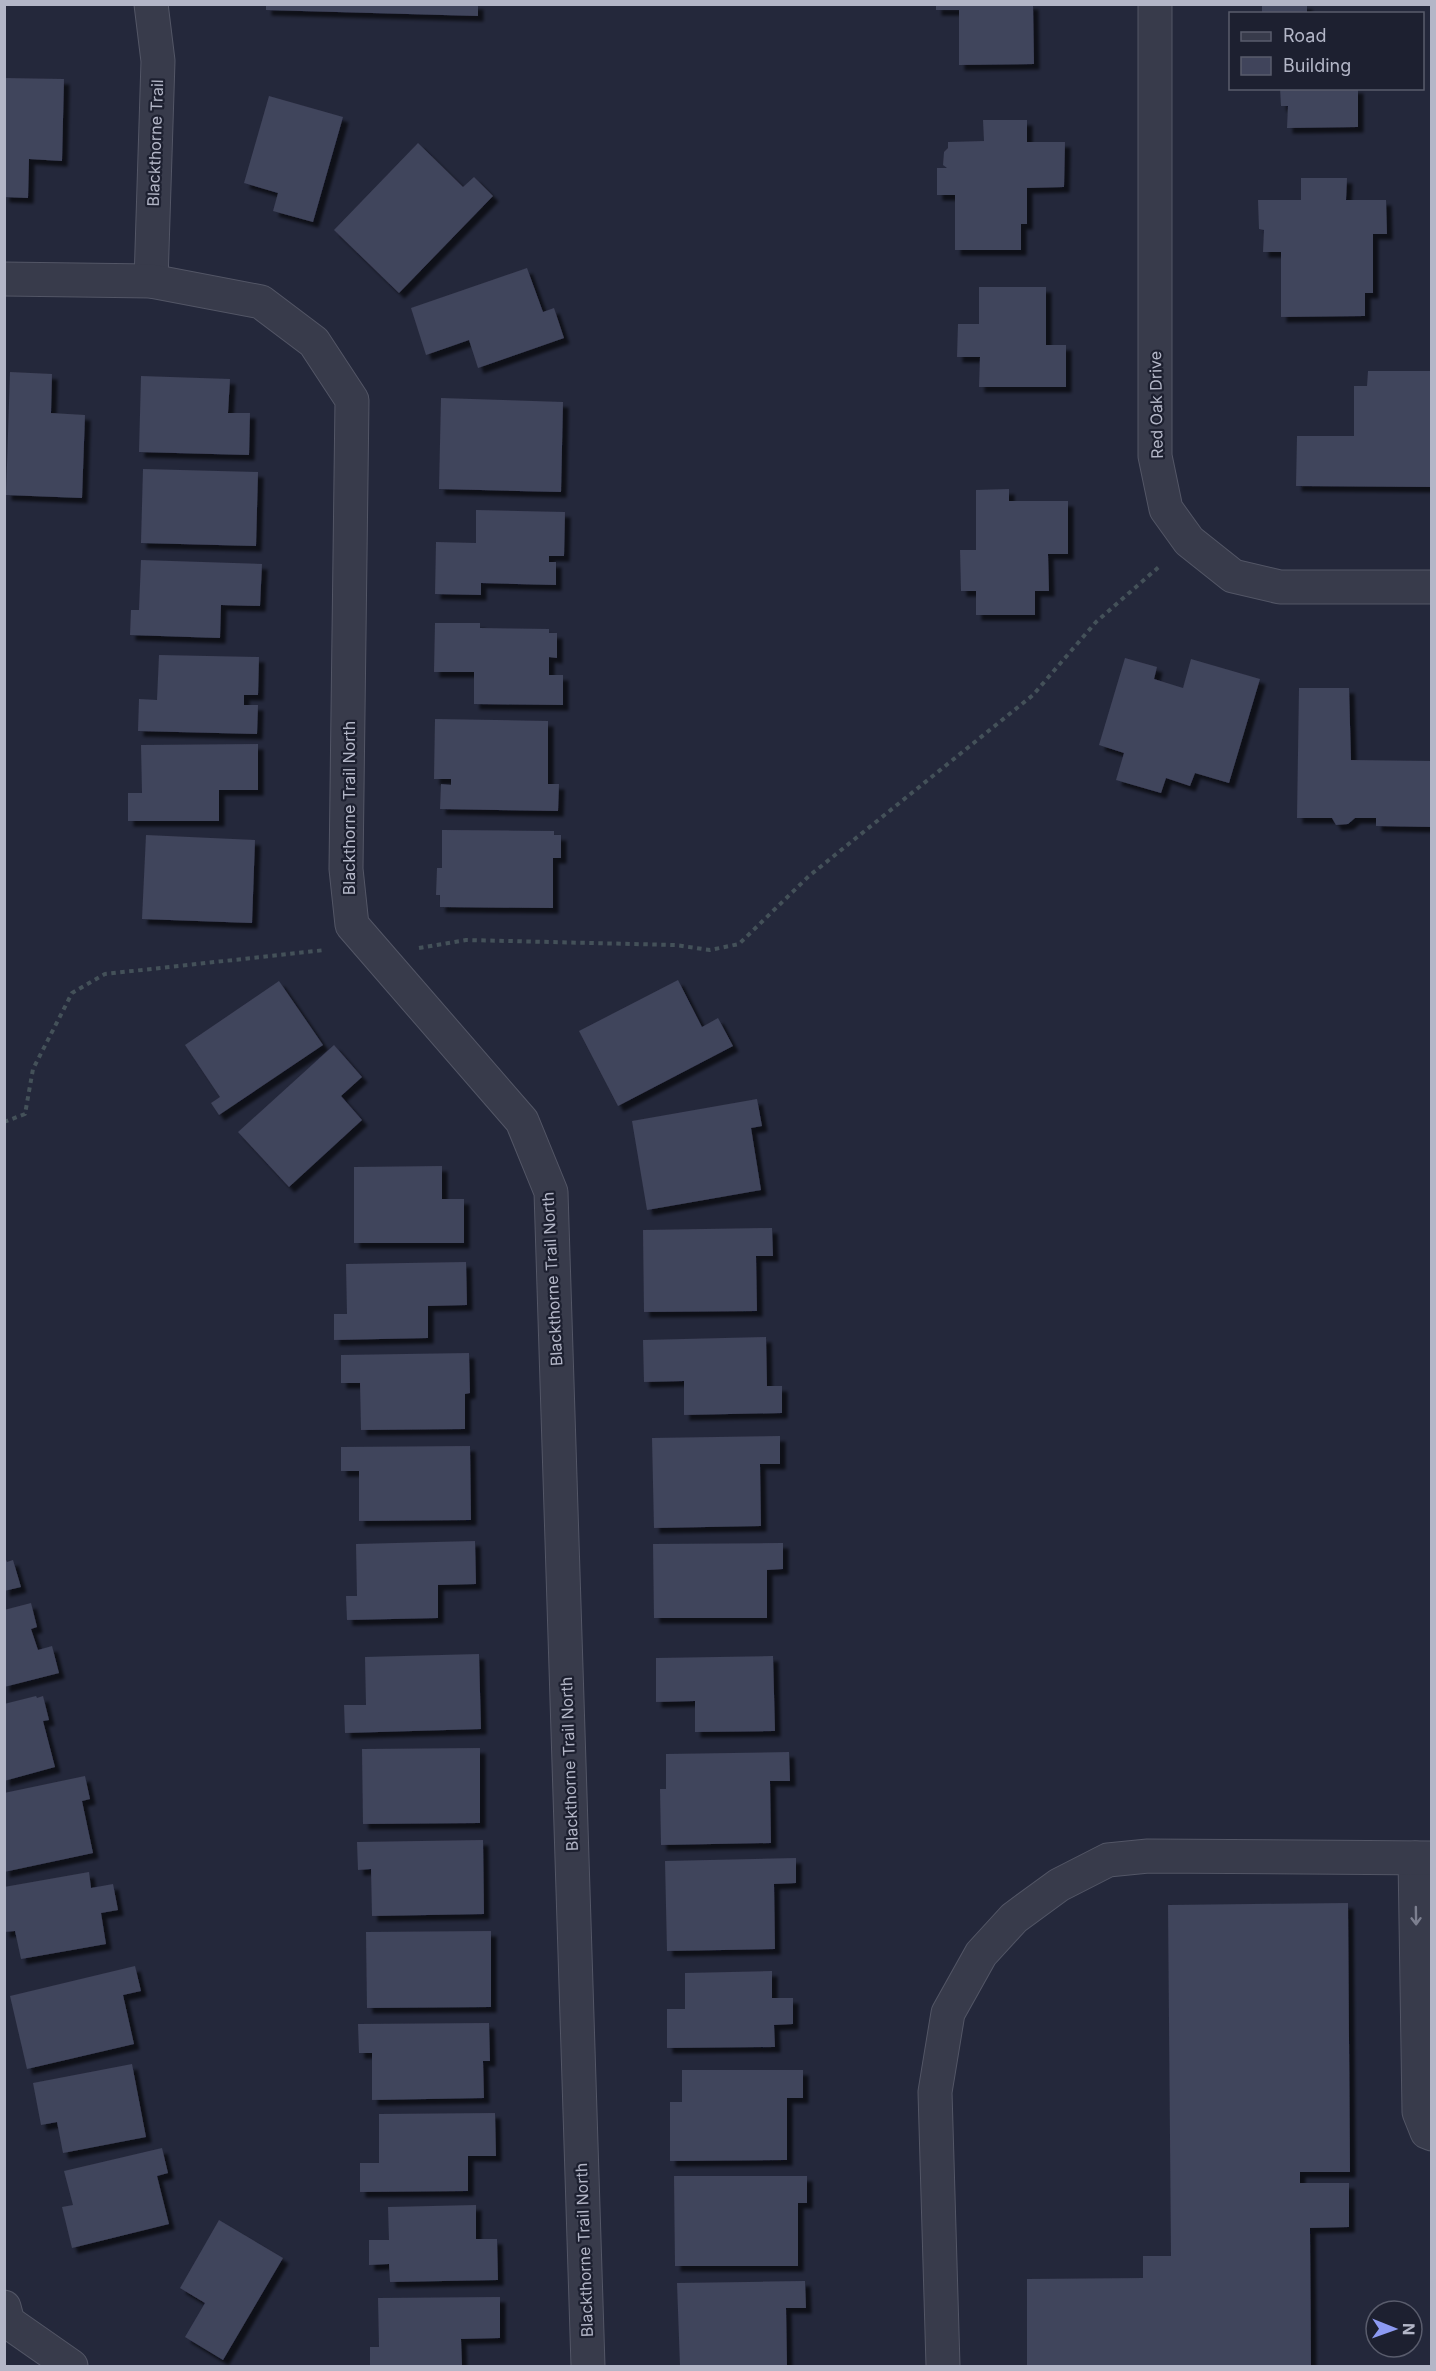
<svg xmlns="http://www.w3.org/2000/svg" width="1436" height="2371" viewBox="0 0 1436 2371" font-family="Inter,sans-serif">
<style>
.building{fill:#40445b;filter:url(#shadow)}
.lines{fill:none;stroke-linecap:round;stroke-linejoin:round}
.minor-casing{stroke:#535666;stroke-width:35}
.path{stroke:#445159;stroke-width:4;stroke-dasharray:4.5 4.5;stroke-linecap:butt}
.minor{stroke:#383b4b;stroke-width:33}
.oneway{stroke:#7c7f8f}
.labels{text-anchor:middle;stroke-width:4.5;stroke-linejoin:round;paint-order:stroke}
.street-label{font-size:16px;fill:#b3b6c7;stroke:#1d2030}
</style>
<defs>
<filter id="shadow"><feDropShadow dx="5.5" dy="5.5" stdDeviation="1.5" flood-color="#0009"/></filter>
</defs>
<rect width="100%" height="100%" fill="#24283b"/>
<g class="building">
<polygon points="266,4 478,4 478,16 266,10"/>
<polygon points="936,4 1033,4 1034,64 959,65 959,10 936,10"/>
<rect x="1262" y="4" width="45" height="10"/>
<polygon points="4,78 64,79 62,161 29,159 28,198 4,197"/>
<polygon points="1280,88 1358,88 1358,127 1287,128 1288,106 1281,106"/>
<polygon points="269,96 343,117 313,222 273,211 278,193 244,183"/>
<polygon points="983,120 1027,120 1027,142 1065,142 1064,187 1027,188 1027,224 1021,224 1021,250 955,250 955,195 937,195 937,168 947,168 943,165 944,152 948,148 948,142 984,141"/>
<polygon points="418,143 463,187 474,177 493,196 399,293 334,230"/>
<polygon points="1301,178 1347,178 1346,200 1386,200 1387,234 1373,234 1373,293 1365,293 1365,316 1281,317 1281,252 1263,252 1264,230 1259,229 1258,200 1301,200"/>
<polygon points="527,268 543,312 554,308 564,338 478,368 469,340 426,355 411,308"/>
<polygon points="979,287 1046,287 1046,345 1066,345 1066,387 979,387 980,357 957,357 958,324 979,324"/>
<polygon points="1368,371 1431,371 1431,487 1296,486 1297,436 1354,436 1354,386 1367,386"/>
<polygon points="10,372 52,374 51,413 85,415 82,498 6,495"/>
<polygon points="141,376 230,379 228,413 250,413 249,455 139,452"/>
<polygon points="441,398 563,402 561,492 439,489"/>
<polygon points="143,469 258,472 256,546 141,543"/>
<polygon points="1009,489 1009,501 1068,501 1068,554 1048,554 1049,591 1035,591 1035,615 976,615 976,591 961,591 960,550 976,550 976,490"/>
<polygon points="476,510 565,512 564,556 549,556 549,562 556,562 556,585 481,583 481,595 435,594 436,542 476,543"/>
<polygon points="141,560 262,564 260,606 221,605 220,638 130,635 131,610 139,610"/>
<polygon points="435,623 480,623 480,628 549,629 549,633 557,633 557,658 549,657 549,675 563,675 563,705 474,704 474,672 434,672"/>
<polygon points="159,655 259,657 258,695 244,695 244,705 258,705 257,734 138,731 139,699 157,700"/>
<polygon points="1125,658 1157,667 1154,679 1183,688 1191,659 1260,679 1229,783 1195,773 1190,786 1166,778 1161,793 1116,780 1124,753 1099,745"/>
<polygon points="1299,688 1349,688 1351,760 1432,761 1432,827 1376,826 1376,818 1355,818 1348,824 1336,825 1332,818 1297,818"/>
<polygon points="435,719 548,721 548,784 559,784 558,811 440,809 441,784 451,785 451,779 434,779"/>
<polygon points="258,744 258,790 219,790 219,821 128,821 128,793 142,793 141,745"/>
<polygon points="442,830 554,831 554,835 561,835 561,858 553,858 553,908 440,907 440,895 436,895 437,868 442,868"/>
<polygon points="146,835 255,840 252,923 142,919"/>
<polygon points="678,980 702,1027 718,1018 733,1046 618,1106 579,1031"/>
<polygon points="279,981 323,1045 219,1115 211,1103 220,1097 185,1045"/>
<polygon points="334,1045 362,1077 341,1096 362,1120 289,1187 238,1132"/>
<polygon points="757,1099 762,1126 751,1128 761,1190 647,1210 632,1121"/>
<polygon points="442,1166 442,1199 464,1199 464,1243 354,1243 354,1167"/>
<polygon points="772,1228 773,1256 756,1256 757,1311 644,1312 643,1230"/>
<polygon points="466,1262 467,1305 428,1306 428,1338 334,1340 334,1314 347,1314 346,1264"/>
<polygon points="766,1337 767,1386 782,1386 782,1413 684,1415 684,1381 644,1382 643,1340"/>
<polygon points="469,1353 470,1393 465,1394 465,1429 361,1430 360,1383 341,1383 341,1355"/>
<polygon points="780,1436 780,1464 760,1464 761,1526 654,1528 652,1438"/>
<polygon points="470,1446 471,1520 359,1521 359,1471 341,1471 341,1447"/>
<polygon points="475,1541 476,1584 438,1585 438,1618 347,1620 346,1596 357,1596 356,1544"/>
<polygon points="783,1543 783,1569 767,1570 767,1618 654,1618 653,1544"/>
<polygon points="4,1555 7,1562 13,1560 21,1587 4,1591"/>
<polygon points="31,1603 37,1627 31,1629 38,1650 52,1646 59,1673 4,1687 4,1610"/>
<polygon points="479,1654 481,1729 345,1733 344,1705 366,1705 365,1657"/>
<polygon points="773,1656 775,1731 695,1732 695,1701 656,1702 656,1658"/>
<polygon points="36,1696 37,1698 43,1696 49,1720 43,1721 55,1767 4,1781 4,1704"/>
<polygon points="480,1748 480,1823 363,1824 362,1749"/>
<polygon points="789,1752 790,1781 770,1781 771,1843 661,1845 660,1789 666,1789 666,1754"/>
<polygon points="85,1776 90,1799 82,1801 93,1853 4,1872 4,1793"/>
<polygon points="483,1840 484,1914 372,1916 371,1869 358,1870 357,1842"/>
<polygon points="796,1858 796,1883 774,1884 775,1949 667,1951 665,1861"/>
<polygon points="89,1872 91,1888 113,1884 118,1910 101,1913 106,1944 21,1959 15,1931 4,1932 4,1887"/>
<polygon points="1348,1903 1350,2172 1300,2172 1300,2183 1349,2183 1349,2227 1310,2228 1311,2366 1027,2366 1027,2279 1143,2278 1143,2256 1171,2256 1168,1905"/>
<polygon points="491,1931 491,2007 367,2008 366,1932"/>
<polygon points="135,1966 141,1991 123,1995 134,2044 27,2069 10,1996"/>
<polygon points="772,1971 772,1998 793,1998 793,2024 774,2025 775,2047 667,2048 667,2009 685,2009 685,1973"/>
<polygon points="489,2023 490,2061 483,2061 484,2098 372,2100 372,2053 359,2053 358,2024"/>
<polygon points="132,2064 146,2137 63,2153 57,2122 41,2125 33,2083"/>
<polygon points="682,2070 803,2070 803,2098 787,2098 787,2160 670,2161 670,2102 682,2102"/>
<polygon points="495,2113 496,2156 468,2156 468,2191 360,2192 360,2163 379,2163 379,2114"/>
<polygon points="162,2148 168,2173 157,2176 169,2224 72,2248 62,2207 73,2205 64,2171"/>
<polygon points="674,2176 807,2176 807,2203 798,2203 798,2266 675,2266"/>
<polygon points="476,2205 476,2239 497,2239 498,2280 390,2282 389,2264 369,2265 369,2240 389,2240 388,2207"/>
<polygon points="219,2220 283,2258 223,2360 185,2337 205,2303 180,2288"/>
<polygon points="805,2281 806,2308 786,2308 787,2366 680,2366 677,2283"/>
<polygon points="500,2297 500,2338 461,2339 462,2366 370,2366 370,2347 379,2347 378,2298"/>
</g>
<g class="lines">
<g class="minor-casing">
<g id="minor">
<polyline points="151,4 158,61 151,281"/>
<polyline points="1155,4 1155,456 1166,509 1189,541 1233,576 1280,587 1432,587"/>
<polyline points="4,279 151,281 261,302 314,342 352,400 346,869 352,925 522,1121 551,1192 588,2366"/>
<polyline points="1415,1858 1419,2112 1427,2132 1432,2134"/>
<polyline points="4,2307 8,2322 71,2366"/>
<polyline points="943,2366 935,2092 948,2013 981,1954 1014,1918 1059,1885 1108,1860 1148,1856 1432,1858"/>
</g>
</g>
<g class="path">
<polyline points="419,948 466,940 675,945 710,950 739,944 809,876 1033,695 1096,622 1161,565"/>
<polyline points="4,1122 25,1114 33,1069 72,993 105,974 325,950"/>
</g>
<use href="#minor" class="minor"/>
</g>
<defs><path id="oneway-shaft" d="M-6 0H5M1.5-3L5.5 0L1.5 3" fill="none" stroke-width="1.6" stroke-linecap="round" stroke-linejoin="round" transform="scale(1.5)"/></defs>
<use class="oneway" href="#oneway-shaft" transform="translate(1416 1916) rotate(89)"/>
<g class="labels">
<g class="street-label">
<text transform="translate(155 143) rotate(-88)" y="6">Blackthorne Trail</text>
<text transform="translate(1156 405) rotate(-91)" y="6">Red Oak Drive</text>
<text transform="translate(349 808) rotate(-90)" y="6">Blackthorne Trail North</text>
<text transform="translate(552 1279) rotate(-93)" y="6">Blackthorne Trail North</text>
<text transform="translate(569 1764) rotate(-92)" y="6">Blackthorne Trail North</text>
<text transform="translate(584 2250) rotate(-92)" y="6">Blackthorne Trail North</text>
</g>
</g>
<rect width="1436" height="2371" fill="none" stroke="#b3b6c7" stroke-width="12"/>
<rect x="1229" y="12" width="195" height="78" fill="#1d2030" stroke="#595c6c" stroke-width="1.5"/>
<rect x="1241" y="32" width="30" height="9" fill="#383b4b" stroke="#595c6c" stroke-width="1.5"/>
<text x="1283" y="42" font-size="18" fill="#b3b6c7">Road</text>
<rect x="1241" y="57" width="30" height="18" fill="#40445b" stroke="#595c6c" stroke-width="1.5"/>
<text x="1283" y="72" font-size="18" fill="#b3b6c7">Building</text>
<g transform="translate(1394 2329) rotate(91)"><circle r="28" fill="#1d2030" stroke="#595c6c" stroke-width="1.5"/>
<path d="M0-4.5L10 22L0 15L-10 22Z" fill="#8d9af2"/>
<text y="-9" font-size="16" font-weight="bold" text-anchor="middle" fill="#b3b6c7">N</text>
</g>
</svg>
